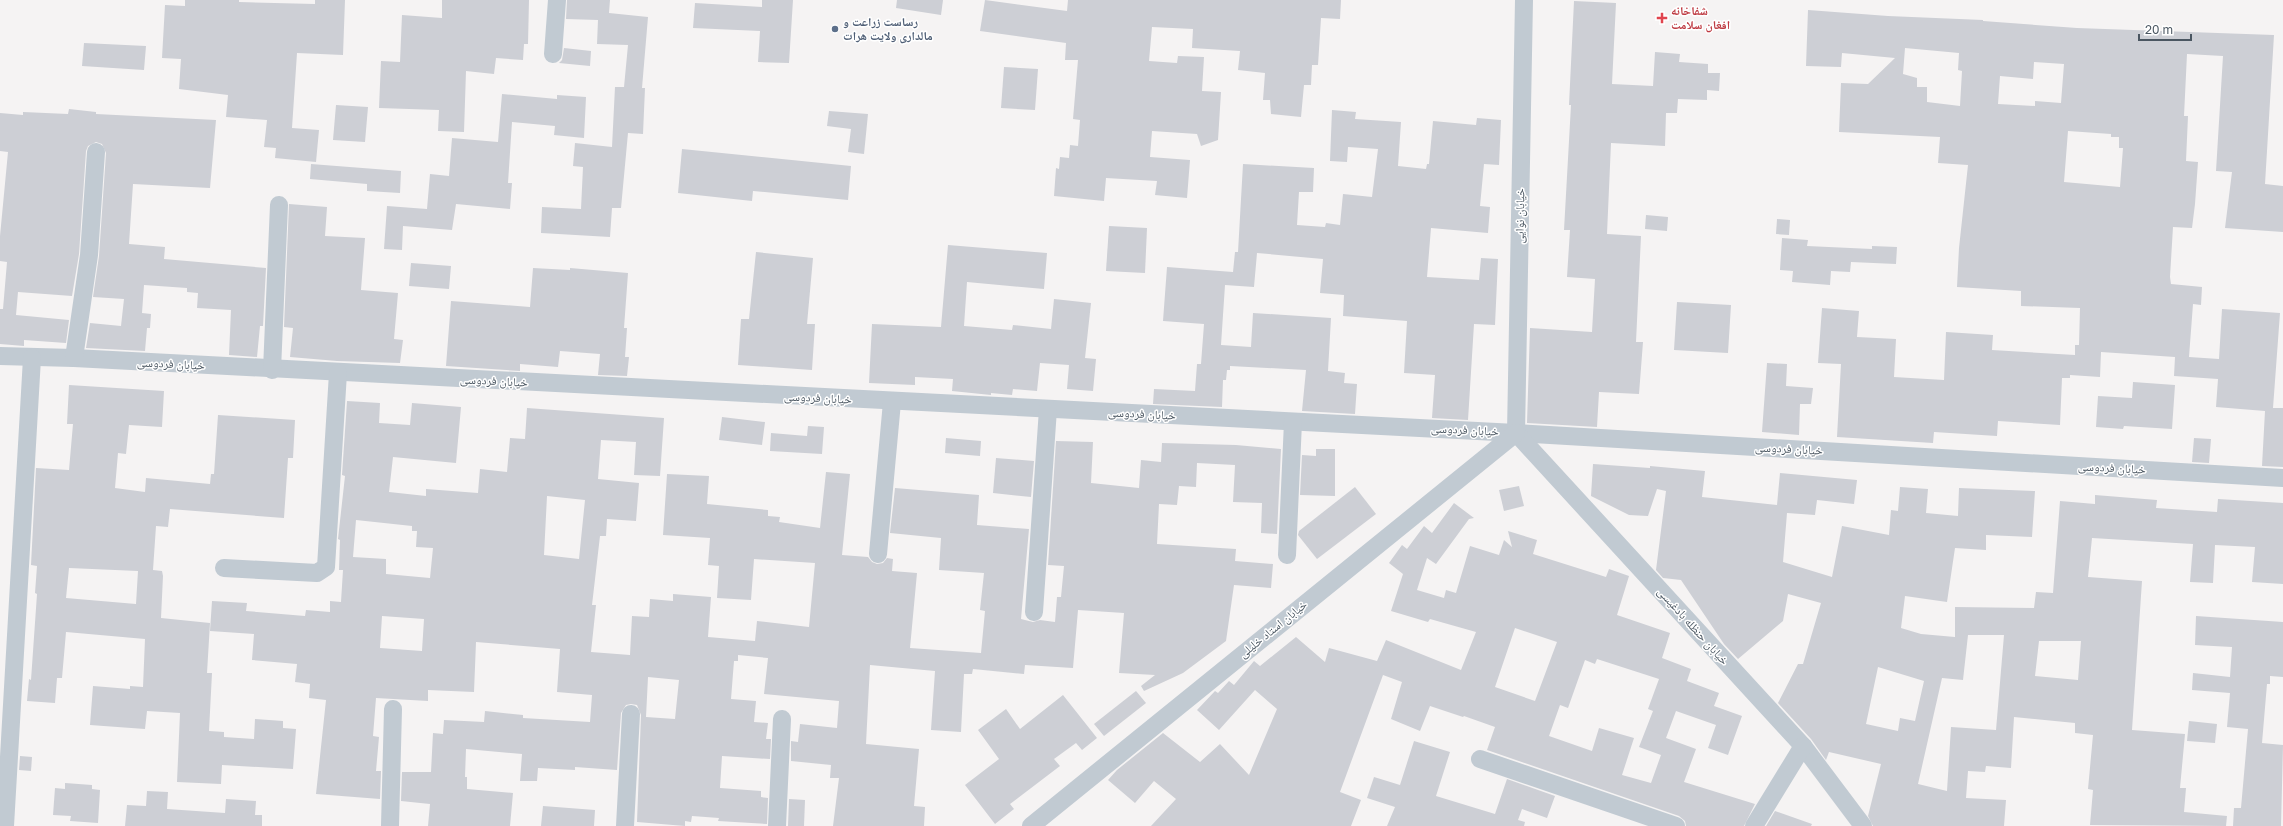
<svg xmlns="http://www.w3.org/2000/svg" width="2283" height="826" viewBox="0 0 2283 826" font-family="'Golos Text','Noto Naskh Arabic',sans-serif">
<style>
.building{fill:#cdcfd5;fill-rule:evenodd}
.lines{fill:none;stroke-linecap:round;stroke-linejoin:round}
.minor{stroke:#c1cad2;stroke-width:18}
.health-dot{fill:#e0444e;stroke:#fff;stroke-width:1.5}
.service-dot{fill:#5c6f8a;stroke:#fff;stroke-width:1.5}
.labels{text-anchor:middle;stroke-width:3;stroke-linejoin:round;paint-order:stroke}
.health-label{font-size:12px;font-weight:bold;fill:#be3a42;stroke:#fff;text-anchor:start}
.service-label{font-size:12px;font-weight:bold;fill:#4e5e75;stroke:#fff;text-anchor:start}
.street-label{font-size:12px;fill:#4a5661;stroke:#fff}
</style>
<rect width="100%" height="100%" fill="#f5f3f3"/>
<g class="building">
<polygon points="185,0 239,0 239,2 315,4 315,0 345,0 343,55 297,53 292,128 319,130 316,162 275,158 276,148 264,147 267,120 226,117 228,95 179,89 181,59 162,58 165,5 185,6"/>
<polygon points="442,0 529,0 528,44 524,44 523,60 496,58 494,74 466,71 464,132 438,131 439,110 379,108 381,61 400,62 402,15 442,18"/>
<polygon points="567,0 610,0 609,13 648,17 642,88 645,88 643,134 628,133 621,208 612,208 610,237 541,233 542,207 581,209 583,167 573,166 575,143 612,147 615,87 624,87 628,45 597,44 598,20 566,19"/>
<polygon points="762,0 793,0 789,63 758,62 760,31 693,28 695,3 762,7"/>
<polygon points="897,0 943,0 941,15 896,8"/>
<polygon points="985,0 1067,11 1068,0 1341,0 1340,19 1321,18 1318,65 1312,65 1311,85 1304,85 1301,117 1271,114 1270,100 1263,100 1265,73 1238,70 1240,51 1192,48 1193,29 1152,27 1149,61 1177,63 1178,56 1204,57 1202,91 1221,92 1218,140 1201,146 1197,134 1152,131 1150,157 1190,160 1187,198 1155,195 1157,181 1106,178 1104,201 1054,196 1056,168 1059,169 1060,157 1069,158 1070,145 1078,146 1080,120 1073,119 1078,60 1065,60 1066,43 980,31"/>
<polygon points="1574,1 1616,3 1612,84 1653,86 1655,52 1680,54 1679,62 1708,64 1708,73 1720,73 1719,91 1707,90 1707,100 1678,99 1677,113 1666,113 1665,146 1611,143 1607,234 1641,236 1636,342 1643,342 1639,394 1599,392 1597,427 1527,423 1530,328 1592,332 1595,279 1567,277 1570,230 1564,230 1571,105 1569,105"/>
<path d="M1808 10 1888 16 1983 20V21L2077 28 2274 35 2265 184 2283 186V232L2225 228 2232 172 2216 171 2223 56 2187 54 2184 116H2188L2186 161 2198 162 2195 204 2192 228 2173 227 2170 277 2171 284 2202 287 2201 305 2193 304 2189 357 2219 359 2222 309 2280 313 2273 408H2283V467L2262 466 2265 411 2216 407 2218 379 2174 376 2175 357 2101 352 2100 377 2070 375V378H2062L2060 425 1998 421 1997 436 1934 432 1933 443 1837 437 1841 364 1818 363 1822 308 1859 311 1857 337 1896 339 1894 377 1944 380 1946 332 1993 335 1992 350 2075 355V345H2079L2080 308 2021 306V291L1957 287 1959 248 1968 165 1938 163 1940 137 1839 132 1841 83 1868 84 1895 58 1842 53 1841 67 1806 66ZM1905 48 1959 53 1958 70 1962 71 1960 106 1927 102V87H1917V78L1903 74ZM2034 62 2064 64 2061 103 2035 101V106L1998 104 2000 76 2033 79ZM2068 131 2111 134V137H2119V148H2123L2120 187 2064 182Z"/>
<polygon points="84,43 146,46 144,70 82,66"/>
<polygon points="564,48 591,51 590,66 559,63 562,60"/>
<polygon points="1004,67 1038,69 1035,110 1001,108"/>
<polygon points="502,94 557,99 557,95 586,97 584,138 554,135 555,126 512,122 508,183 512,183 510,209 456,204 452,230 403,226 402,250 384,249 387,206 427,209 430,174 449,176 452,138 498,142"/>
<polygon points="336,105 368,107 365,142 333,140"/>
<polygon points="69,109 96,112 96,114 216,120 210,188 133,184 129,244 165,247 164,259 266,268 263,326 260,326 257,357 229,355 231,310 197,308 198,293 187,292 187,288 144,285 142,313 151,314 150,328 147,328 145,351 86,348 90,323 121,326 124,299 93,297 99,256 106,153 102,144 96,142 88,146 86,151 79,254 72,296 18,292 16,315 69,320 66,343 24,340 24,346 0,344 0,309 3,309 7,262 0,261 0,236 8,152 0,151 0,113 23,115 23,112 68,114"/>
<polygon points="1332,110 1356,112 1355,119 1401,122 1398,166 1426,169 1427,164 1429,164 1433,121 1476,125 1477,118 1501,120 1499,165 1484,164 1480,206 1490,207 1488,233 1431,228 1427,277 1479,280 1481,258 1498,259 1495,325 1474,324 1468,420 1432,418 1435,375 1404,373 1407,321 1343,316 1344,295 1320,293 1323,259 1257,253 1254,287 1225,285 1221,345 1251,347 1253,313 1331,318 1328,371 1345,373 1344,383 1357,384 1355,414 1302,411 1306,370 1230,366 1230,370 1227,370 1226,380 1223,380 1222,407 1153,404 1154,389 1195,391 1197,364 1201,364 1204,324 1163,321 1167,267 1233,272 1235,252 1238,252 1243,164 1314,168 1313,192 1299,192 1297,225 1325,227 1326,223 1340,225 1343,194 1372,197 1378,149 1348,147 1347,162 1330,161"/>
<polygon points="829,111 868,114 864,154 848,152 851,129 827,126"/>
<polygon points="682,149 851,166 848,200 753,191 752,201 678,193"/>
<polygon points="311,164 401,171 400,193 367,191 367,184 310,179"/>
<polygon points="289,204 327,207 325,236 365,238 361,290 398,293 394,339 403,340 400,363 337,361 290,357 293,328 284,327"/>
<polygon points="1646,215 1668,217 1667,231 1645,229"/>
<polygon points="1777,219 1790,220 1789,235 1776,234"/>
<polygon points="1109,226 1147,228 1145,273 1106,271"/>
<polygon points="1782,238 1808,240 1807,246 1872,249 1872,246 1897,247 1896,264 1851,262 1850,272 1831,271 1830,285 1792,282 1793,271 1780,270"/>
<polygon points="948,245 1047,253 1044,289 967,282 964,326 1012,330 1013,325 1051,329 1054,299 1091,303 1085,358 1096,359 1093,391 1067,389 1069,365 1040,363 1037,391 1013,389 1012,395 991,393 991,395 952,391 953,379 915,377 915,385 869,383 872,324 941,327"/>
<polygon points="756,252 813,258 807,324 815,324 812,370 738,365 741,319 749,319"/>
<polygon points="411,263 451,266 449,289 409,286"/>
<polygon points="533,268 570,270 570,268 628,273 624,328 627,328 625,357 629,357 627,376 598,375 600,354 560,351 558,367 520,364 520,371 446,366 451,301 530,307"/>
<polygon points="1677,302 1731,305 1728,353 1674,350"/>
<polygon points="1767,363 1787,364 1786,386 1813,388 1811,404 1800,404 1799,435 1762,432"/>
<polygon points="2133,382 2175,385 2172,429 2124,426 2123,429 2096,427 2098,396 2132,398"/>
<path d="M69 385 164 391 162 427 129 425 126 454 118 453 115 488 145 492 146 478 210 484 211 474H214L218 415 295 420 293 458H288L284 518 170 509 168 527 156 526 153 570 162 571 163 576 161 618 210 623 207 673H212L209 731 224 732V737L254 739 255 719 283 721V728L296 729 293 769 222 765 221 784 177 782 180 713 147 711 145 729 90 725 93 686 130 689V686L143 687 145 639 66 632 62 678H57L55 703 27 701 29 679 31 680 37 594 35 593 37 566 31 565 36 468 69 470 73 424H67ZM69 568 138 571 136 604 66 598Z"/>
<path d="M347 401 380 403 379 423 410 425 412 403 461 407 456 463 393 457 389 492 426 496V489L478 493 480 469 507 472 510 438 525 439 527 408 664 418 660 476 634 475 636 442 601 440 598 479 639 483 636 521 607 519 606 536H600L592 605H596L591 652 630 655 632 616 649 617 650 599 673 601V594L711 597 708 637 755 641 757 621 809 627 815 563 754 559 751 600 717 598 719 566 708 565 710 538 663 535 667 474 709 476 707 504 768 510V516L780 517 779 522 820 528 826 472 850 474 842 555 868 557 872 562 877 564 883 563 887 558 893 559 892 571 917 573 910 648 981 653 985 611 980 610 984 573 939 570 941 538 890 533 895 488 979 495 977 525 1029 529 1021 619 1033 622 1040 620 1055 622 1057 597H1061L1064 566 1048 565 1056 441 1093 442 1091 483 1139 488 1141 460 1161 462 1162 443 1236 445 1281 449 1277 534 1261 533 1262 503 1233 502 1235 465 1197 463 1196 487 1179 486 1177 505 1159 504 1157 544 1236 549 1235 561 1273 564 1271 588 1234 585 1226 641 1183 673 1144 691 1141 686 1155 675 1119 673 1124 613 1078 610 1073 668 1025 665 1024 674 973 669 972 674H964L961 732 931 730 935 671 870 665 866 744 919 749 914 806 925 807 924 826H833L839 778H830L831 765 791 761V741L798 742 800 724 837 728 839 701 764 694 768 658 738 655V661H734L731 699 756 701 754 722 768 723 766 739H771L770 759 722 756 720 788 761 791V797L768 798 767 824 718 821 719 818 692 816 691 822 685 821V826L637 822 641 715 637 705 631 704 626 705 621 713 617 770 575 767V770L538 768 537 781H520L522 754 466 749 465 777H467V789L513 793 510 826H428L430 804 401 801 402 772H431L433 733 443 734 444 720 484 722 485 711 523 715V718L590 722 592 695 557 692 560 649 476 642 474 692 428 690V701L376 698 373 736 379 737 376 771H381L380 799 316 794 326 700 309 698 310 684 295 682 297 664 252 660 254 634 210 631 212 601 247 603 246 611 305 616 306 610 330 612V601L341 602 343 570H339L340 540 338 539 345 476 342 475ZM547 496 585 500 579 559 544 555ZM356 520 412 526V531H417L416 547 433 548 430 578 386 574V559L353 557ZM382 616 424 619 422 651 380 648ZM648 677 679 680 675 719 646 717Z"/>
<polygon points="722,417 765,422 762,445 719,440"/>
<polygon points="808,426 824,427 822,454 770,451 771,433 807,436"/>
<polygon points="946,438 981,441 980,456 945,453"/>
<polygon points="2194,438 2211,439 2209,463 2192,462"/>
<polygon points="1316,449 1335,449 1335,496 1300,495 1302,455 1316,456"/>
<polygon points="996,458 1034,461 1031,497 993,493"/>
<path d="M1593 464 1650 468V466L1705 471 1702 497 1777 505 1780 473 1857 480 1854 504 1817 500 1815 515 1787 513 1783 562 1832 577 1842 526 1889 535 1891 510 1898 511 1900 487 1928 489 1926 513 1958 516 1959 488 2035 491 2032 537 1986 535V550L1955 548 1947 602 1905 596 1901 628 1921 634 1955 637V607L2034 608 2036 592 2053 593 2060 501 2095 504V495L2157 500 2156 508 2217 512 2218 499 2283 503V584L2252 582 2255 547 2215 545 2213 583 2190 582 2193 544 2092 538 2088 577 2142 581 2132 730 2185 734 2180 788H2186L2184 812 2227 816 2226 826 2090 825 2093 790 2088 789 2093 735 2075 733V723L2014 717 2011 768 1986 766 1985 772 1968 771 1966 798 2006 800 2004 826H1873L1868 816 1881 764 1829 752 1826 760 1811 739 1778 703 1798 664H1803L1821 603 1788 594 1783 621 1738 659 1724 644 1681 580 1663 578 1656 570 1666 491 1657 489 1648 516 1629 515 1591 496ZM1968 635H2004L1996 730 1951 727 1947 791 1918 784 1942 678 1963 680ZM2039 641H2081L2078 680 2035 676ZM1878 667 1924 681 1915 721 1900 718 1898 731 1866 724Z"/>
<polygon points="1519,486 1524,506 1504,511 1499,490"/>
<polygon points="1355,487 1376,514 1317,559 1298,535 1299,531"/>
<path d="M1454 503 1474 518 1469 519 1436 564 1427 558 1417 590 1444 598 1446 590 1456 593 1470 546 1499 555 1504 540 1512 547 1508 531 1537 540 1533 554 1606 577 1609 569 1629 576 1617 615 1670 633 1662 658 1691 669 1687 681 1719 693 1714 706 1742 716 1728 755 1708 748 1716 725 1676 711 1666 738 1696 749 1684 782 1755 804 1744 826H1686L1685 821 1679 816 1487 750 1495 727 1464 716 1463 717 1430 706 1420 731 1391 719 1402 682 1383 675 1340 792 1361 800 1351 826H1151L1176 799 1154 781 1135 803 1108 780 1117 770 1163 733 1200 762 1220 744 1249 775 1277 709 1255 690 1219 730 1197 710 1215 691 1218 693 1229 681 1234 685 1254 661 1260 666 1296 637 1325 662 1329 648 1377 661 1386 640 1461 670 1476 632 1430 619 1428 622 1391 611 1403 574 1389 563 1402 545 1407 549 1424 526 1432 533ZM1515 628 1557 642 1535 701 1495 687ZM1597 659 1659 679 1648 709 1653 711 1639 747 1661 755 1651 783 1622 775 1634 738 1599 728 1592 751 1549 736 1560 705 1568 708 1585 660 1595 664Z"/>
<polygon points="2196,616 2283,622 2283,677 2270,676 2270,684 2267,684 2262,743 2283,745 2281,826 2233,826 2234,808 2241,808 2248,729 2227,727 2230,693 2192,690 2193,673 2230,677 2232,647 2195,645"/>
<polygon points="1136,691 1146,703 1104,736 1094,724"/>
<polygon points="1063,695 1097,738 1082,750 1076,743 1054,759 1060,766 1010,804 1014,809 995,824 965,785 999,759 978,730 1006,709 1020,729"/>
<polygon points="2189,721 2217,724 2215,743 2187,741"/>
<polygon points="1414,741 1450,752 1436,796 1495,814 1507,779 1555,796 1547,818 1522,809 1518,820 1525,822 1524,826 1387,826 1395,807 1367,798 1374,777 1400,785"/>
<polygon points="20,756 32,757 31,771 19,770"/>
<polygon points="65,783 92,785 92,789 100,790 98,823 70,821 71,816 53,815 55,788 65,789"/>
<polygon points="147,791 168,792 167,809 225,813 226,799 256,801 255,815 262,815 262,826 125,826 127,805 146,806"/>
<polygon points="789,799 805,800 804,826 788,826"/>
<polygon points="543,806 595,810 594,826 541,826"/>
<polygon points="1775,811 1812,824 1811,826 1766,826"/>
</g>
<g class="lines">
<g class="minor">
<polyline points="553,54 557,0"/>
<polyline points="0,356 74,358 1516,433 2283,478"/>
<polyline points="74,358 89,255 96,152"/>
<polyline points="272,370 279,205"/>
<polyline points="1516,433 1803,746 1863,826"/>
<polyline points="1516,433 1524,0"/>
<polyline points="878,554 892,402"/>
<polyline points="1287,555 1293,422"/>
<polyline points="224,568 317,573 326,567 338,373"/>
<polyline points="1034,612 1048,409"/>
<polyline points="1480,759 1676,826"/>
<polyline points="5,826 32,358"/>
<polyline points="390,826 393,709"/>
<polyline points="625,826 631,714"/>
<polyline points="777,826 782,719"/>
<polyline points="1031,826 1516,433"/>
<polyline points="1754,826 1803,746"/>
</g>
</g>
<path class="health-dot" d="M1660 12h4v4h4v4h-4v4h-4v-4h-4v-4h4z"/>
<circle class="service-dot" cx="835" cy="29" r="4"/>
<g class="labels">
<g class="health-label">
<text x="1671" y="15">شفاخانه<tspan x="1671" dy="14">افغان سلامت</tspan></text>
</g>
<g class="service-label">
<text x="843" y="26">رساست زراعت و<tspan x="843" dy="14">مالداری ولایت هرات</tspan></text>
</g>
<g class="street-label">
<text transform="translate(1520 216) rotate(-89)" y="4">خیابان نوایی</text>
<text transform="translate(171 364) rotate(3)" y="4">خیابان فردوسی</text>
<text transform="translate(494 381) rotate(3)" y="4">خیابان فردوسی</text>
<text transform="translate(818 398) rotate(3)" y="4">خیابان فردوسی</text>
<text transform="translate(1142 414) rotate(3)" y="4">خیابان فردوسی</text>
<text transform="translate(1465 430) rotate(3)" y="4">خیابان فردوسی</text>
<text transform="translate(1789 449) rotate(3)" y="4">خیابان فردوسی</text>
<text transform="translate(2112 468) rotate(3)" y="4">خیابان فردوسی</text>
<text transform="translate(1693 626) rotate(48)" y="4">خیابان حنظله بادغیسی</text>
<text transform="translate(1273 629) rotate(-39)" y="4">خیابان استاد خلیلی</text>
</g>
</g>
<path d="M2139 34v6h52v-6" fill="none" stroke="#4a5661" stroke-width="2"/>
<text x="2145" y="34" font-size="12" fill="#4a5661" stroke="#ffffff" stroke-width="3" paint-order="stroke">20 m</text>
</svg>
